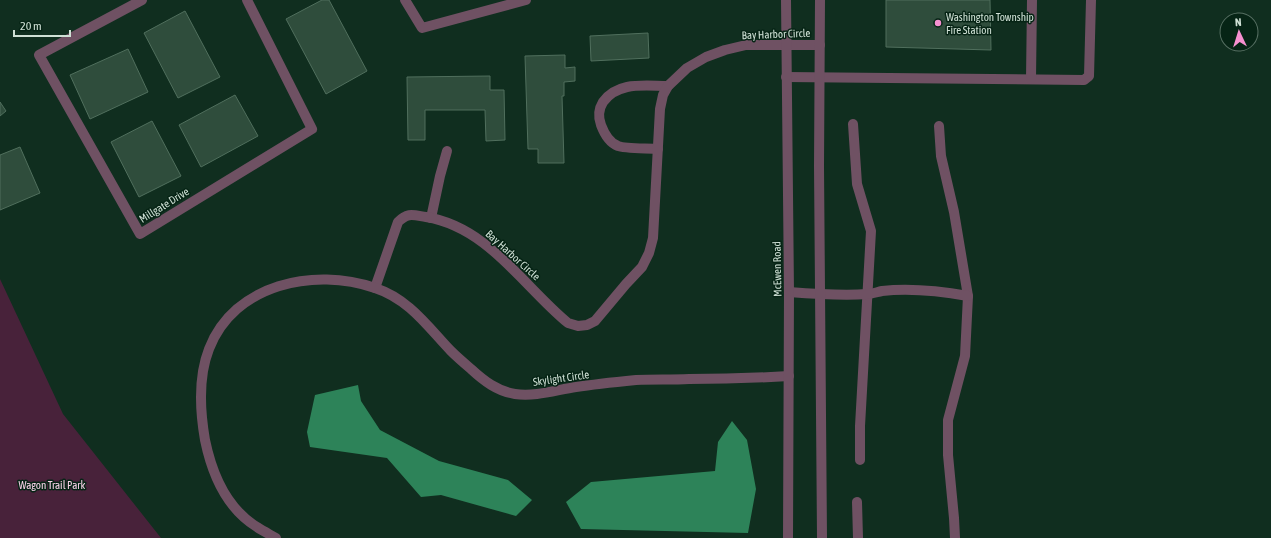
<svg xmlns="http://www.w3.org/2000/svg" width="1271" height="538" viewBox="0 0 1271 538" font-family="'Asap Condensed',sans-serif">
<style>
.green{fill:#48223a}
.water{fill:#2d8359}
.building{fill:#2f4d3c;stroke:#506f5d}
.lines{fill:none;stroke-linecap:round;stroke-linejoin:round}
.service{stroke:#6f5163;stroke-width:10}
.minor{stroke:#6f5163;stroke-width:10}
.tertiary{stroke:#6f5163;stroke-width:10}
.poi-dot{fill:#f690d0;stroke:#062415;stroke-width:1.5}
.labels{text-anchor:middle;stroke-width:3;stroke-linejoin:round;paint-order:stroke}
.poi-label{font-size:11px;fill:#cfe0d5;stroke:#062415;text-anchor:start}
.street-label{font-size:11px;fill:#cfe0d5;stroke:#062415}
.park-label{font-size:11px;fill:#fbd3ea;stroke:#062415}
</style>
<rect width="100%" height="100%" fill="#102e1f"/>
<polygon class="green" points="0,279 63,414 161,538 0,538"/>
<g class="water">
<polygon points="358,385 361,401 380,430 439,461 508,480 532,500 516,516 441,495 421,497 387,458 310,447 307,432 315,395"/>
<polygon points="732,421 747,440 756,489 748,533 581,529 566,502 591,482 715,471 718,442"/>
</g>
<g class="building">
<polygon points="322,0 329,0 367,71 326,94 286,19"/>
<polygon points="886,0 990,0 991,50 886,47"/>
<polygon points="185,11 220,77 178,98 144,33"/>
<polygon points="648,33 649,58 591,61 590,36"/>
<polygon points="128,49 148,92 90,119 70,75"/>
<polygon points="565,55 565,68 575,67 575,81 564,82 564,96 562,96 564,163 538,163 538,149 528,149 525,56"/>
<polygon points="490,76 490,90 504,90 505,140 486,141 485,110 425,110 425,140 408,140 407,77"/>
<polygon points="235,95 258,136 201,167 179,125"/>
<polygon points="0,102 6,111 0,116"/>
<polygon points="152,121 181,176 139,197 111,142"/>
<polygon points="20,147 40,193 0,210 0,155"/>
</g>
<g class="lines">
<g class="service">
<polyline points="142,0 39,55 140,234 312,129 247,0"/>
<polyline points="786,77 1084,80 1089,76 1091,0"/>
<polyline points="1031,79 1032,0"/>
<polyline points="853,124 857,184 871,231 860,426 860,460"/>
<polyline points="939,126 941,156 954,212 968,296 965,356 948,420 948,455 954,518 955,538"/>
<path d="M789 292C815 294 841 296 867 294 872 294 877 292 882 291 910 288 940 291 968 296"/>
<polyline points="857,502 858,538"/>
</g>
<g class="minor">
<polyline points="405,0 422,28 526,0"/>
<path d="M658 149C650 148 625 149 618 146 610 143 604 133 601 125 598 117 598 110 603 102 618 81 645 86 668 86"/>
<polyline points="431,218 440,176 447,151"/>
<path d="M375 288 398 222C408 212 413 215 426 217 488 227 523 286 568 323L578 326 587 325 595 321 626 284 642 267 649 253 653 238 660 109 663 95 668 86 687 68 706 57 725 50 746 45H820"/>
<path d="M276 538C269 534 263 531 257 527 226 508 212 474 205 440 200 411 198 377 209 349 234 284 314 267 375 288 409 299 428 327 451 351 457 357 464 363 471 369 484 381 497 391 515 394 535 397 556 390 576 387 596 384 616 382 636 380 654 379 671 380 689 379 722 379 755 378 789 376"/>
</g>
<g class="tertiary">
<polyline points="786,0 789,292 788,538"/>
<polyline points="820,0 819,166 822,538"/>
</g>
</g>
<circle class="poi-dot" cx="938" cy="23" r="4"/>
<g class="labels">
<g class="poi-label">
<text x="946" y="21">Washington Township<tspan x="946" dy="13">Fire Station</tspan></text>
</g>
<g class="street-label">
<text transform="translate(776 34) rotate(-2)" y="4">Bay Harbor Circle</text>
<text transform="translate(164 205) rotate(-32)" y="4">Millgate Drive</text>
<text transform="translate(513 255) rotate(42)" y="4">Bay Harbor Circle</text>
<text transform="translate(777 269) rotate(-91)" y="4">McEwen Road</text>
<text transform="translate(561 378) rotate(-8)" y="4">Skylight Circle</text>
</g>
<g class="park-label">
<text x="52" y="489">Wagon Trail Park</text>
</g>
</g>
<g transform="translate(1239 32) rotate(356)"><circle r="19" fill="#062415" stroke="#566f62"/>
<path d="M0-3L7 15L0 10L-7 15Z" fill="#f690d0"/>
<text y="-6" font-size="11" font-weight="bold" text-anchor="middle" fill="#cfe0d5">N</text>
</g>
<path d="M14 30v6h56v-6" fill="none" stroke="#cfe0d5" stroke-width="2"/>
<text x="20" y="30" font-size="12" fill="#cfe0d5" stroke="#062415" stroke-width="3" paint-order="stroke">20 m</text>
</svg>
